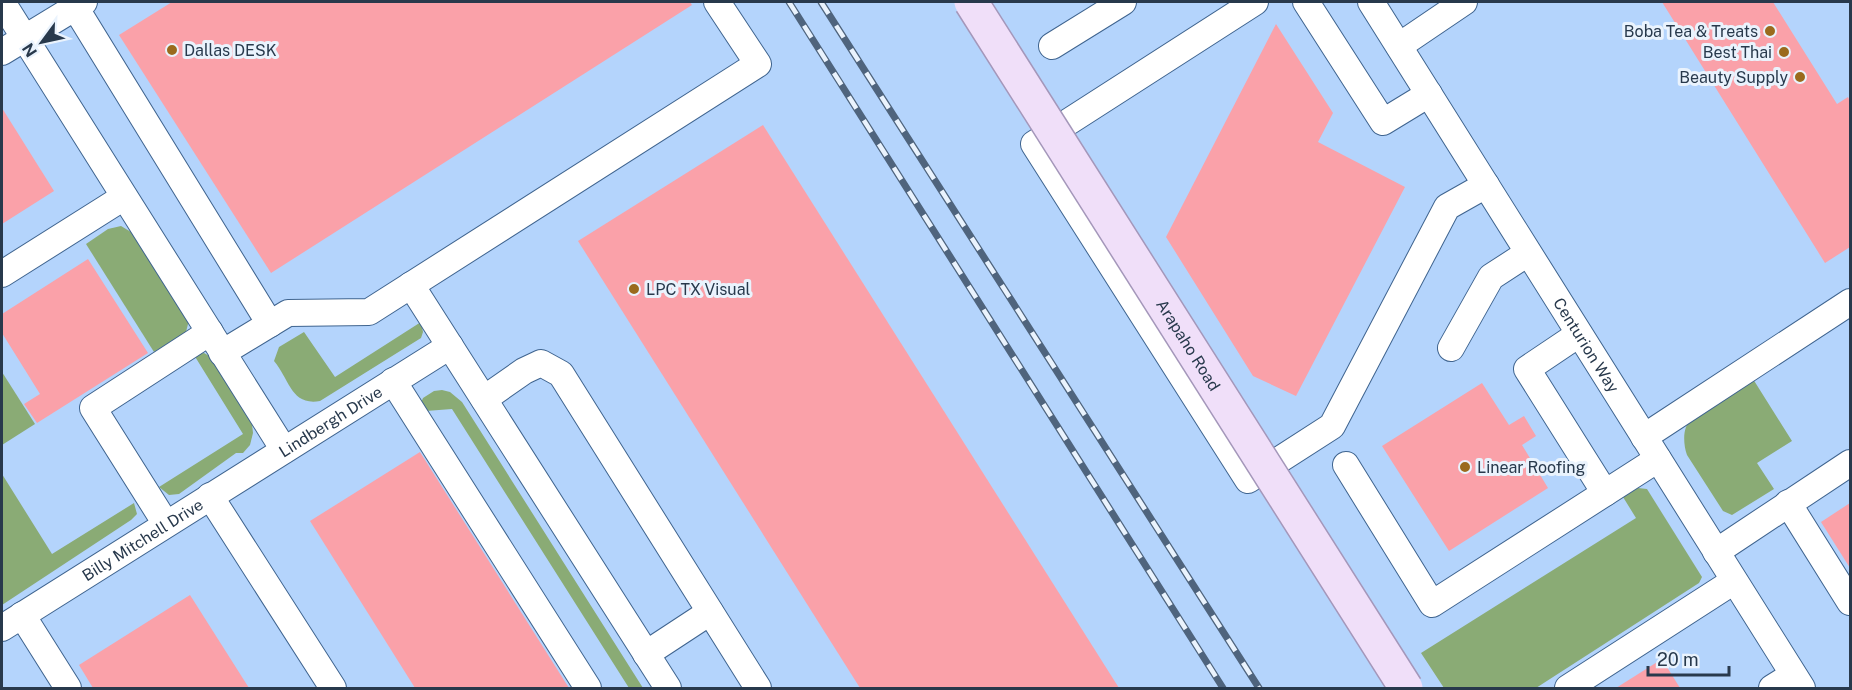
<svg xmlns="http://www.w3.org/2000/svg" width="1852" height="690" viewBox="0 0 1852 690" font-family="'Public Sans',sans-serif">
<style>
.green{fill:#8aab75}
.building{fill:#faa1a9}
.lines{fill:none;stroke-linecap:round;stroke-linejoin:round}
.minor-casing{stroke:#3f648f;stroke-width:28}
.minor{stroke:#fff;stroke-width:26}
.rail-casing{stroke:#4f647d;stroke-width:7}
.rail{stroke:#eaf3fd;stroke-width:4.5;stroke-dasharray:14;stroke-linecap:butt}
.major-bridge-casing{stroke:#a497ba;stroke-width:36;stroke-linecap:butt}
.major-bridge{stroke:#f0dff9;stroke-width:33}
.poi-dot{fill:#9a6a1d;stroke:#eaf3fd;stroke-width:2}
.labels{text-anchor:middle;stroke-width:6;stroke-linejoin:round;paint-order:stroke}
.poi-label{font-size:16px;fill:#28394c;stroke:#eaf3fd;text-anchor:end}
.street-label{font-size:16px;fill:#28394c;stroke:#eaf3fd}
</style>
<rect width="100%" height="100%" fill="#b4d4fc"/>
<g class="green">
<polygon points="121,226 131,232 189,320 186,332 154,352 86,244 108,229"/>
<path d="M421 322 423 332 421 338 320 401C291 406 290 380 274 361L279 347 304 332 335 377Z"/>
<polygon points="204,353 211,357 252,424 253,433 250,445 243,453 236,453 179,494 169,495 159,487 243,434 194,355"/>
<polygon points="2,372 35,424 2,445"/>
<path d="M1753 379 1792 441 1757 463 1774 489 1732 515 1723 511 1687 455C1684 447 1683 435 1686 427 1694 411 1737 389 1753 379Z"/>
<polygon points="442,390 450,392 462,402 643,688 629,688 452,409 426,411 421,403 423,398 434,391"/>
<polygon points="2,474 52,554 134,503 137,514 131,520 2,605"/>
<polygon points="1638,488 1647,489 1702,577 1699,583 1536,688 1444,688 1421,653 1636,518 1623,497"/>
</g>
<g class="building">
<polygon points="172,2 690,2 692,5 271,273 119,35"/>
<polygon points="1662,2 1773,2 1837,104 1848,97 1850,101 1850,247 1825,263"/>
<polygon points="1276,24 1333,113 1318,142 1405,187 1296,396 1253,376 1166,237"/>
<polygon points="2,108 54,191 2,224"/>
<polygon points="763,125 1119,688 860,688 578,241"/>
<polygon points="88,259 148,353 37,423 24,404 40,394 2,333 2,314"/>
<polygon points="1482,383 1509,425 1524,416 1536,436 1522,445 1548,488 1449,551 1382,446"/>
<polygon points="420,452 569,688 415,688 310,521"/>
<polygon points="1850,503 1850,568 1821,522"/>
<polygon points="190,595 249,688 93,688 79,665"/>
<polygon points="1662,659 1680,688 1616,688"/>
</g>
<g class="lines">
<g class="minor-casing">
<g id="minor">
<polyline points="2,2 284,450"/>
<polyline points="1255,2 1034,144 1248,480 1332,426 1447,207 1486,185"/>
<polyline points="1306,2 1383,122 1429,94"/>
<path id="s1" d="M1371 2 1802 688"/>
<polyline points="75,7 270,324"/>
<polyline points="1052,46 1123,2"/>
<polyline points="1399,46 1464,2"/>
<polyline points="2,52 84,2"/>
<polyline points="2,274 124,197"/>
<polyline points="411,285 668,688"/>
<polyline points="1579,334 1527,369 1605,493"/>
<polyline points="1451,348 1491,277 1528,253"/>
<polyline points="222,353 288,313 369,312 758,64 717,2"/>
<polyline points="393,381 588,688"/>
<polyline points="484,399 524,371 541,363 561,374 758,688"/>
<polyline points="1644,437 1850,302"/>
<polyline points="1346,465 1432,604 1658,459"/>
<polyline points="210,496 333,688"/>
<polyline points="1788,503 1850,602"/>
<polyline points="166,524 93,408 210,332"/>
<polyline points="1716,552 1850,463"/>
<polyline points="22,615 68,688"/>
<path id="s2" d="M2 628 450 346"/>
<polyline points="646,654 710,612"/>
<polyline points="1568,688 1734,581"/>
<polyline points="1772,688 1793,675"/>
</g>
</g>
<use href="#minor" class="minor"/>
<g class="rail-casing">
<g id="rail">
<polyline points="789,2 1223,688"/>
<polyline points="821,2 1259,688"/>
</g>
</g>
<use href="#rail" class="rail"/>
<g class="major-bridge-casing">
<g id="major-bridge">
<path id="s3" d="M971 2 1406 688"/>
</g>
</g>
<use href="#major-bridge" class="major-bridge"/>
</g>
<g class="poi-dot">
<circle cx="1770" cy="31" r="6"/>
<circle cx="172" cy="50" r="6"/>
<circle cx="1784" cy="52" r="6"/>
<circle cx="1800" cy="77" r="6"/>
<circle cx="634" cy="289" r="6"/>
<circle cx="1465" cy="467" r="6"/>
</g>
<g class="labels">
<g class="poi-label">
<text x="1758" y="37">Boba Tea &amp; Treats</text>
<text x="184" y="56" text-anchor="start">Dallas DESK</text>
<text x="1772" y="58">Best Thai</text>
<text x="1788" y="83">Beauty Supply</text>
<text x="646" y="295" text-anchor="start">LPC TX Visual</text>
<text x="1477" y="473" text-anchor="start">Linear Roofing</text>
</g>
<g class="street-label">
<text dy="6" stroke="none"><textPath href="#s3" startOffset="406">Arapaho Road</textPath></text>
<text dy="6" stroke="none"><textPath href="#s1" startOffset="405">Centurion Way</textPath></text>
<text dy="6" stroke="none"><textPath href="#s2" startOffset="388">Lindbergh Drive</textPath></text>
<text dy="6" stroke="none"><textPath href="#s2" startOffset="166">Billy Mitchell Drive</textPath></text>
</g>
</g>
<rect width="1852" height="690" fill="none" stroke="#28394c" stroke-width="6"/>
<g transform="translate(42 42) rotate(237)" stroke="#eaf3fd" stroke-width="4.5" paint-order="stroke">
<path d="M0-4.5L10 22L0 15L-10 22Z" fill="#28394c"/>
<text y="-9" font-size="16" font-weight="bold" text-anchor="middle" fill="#28394c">N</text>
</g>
<path d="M1648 666v9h81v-9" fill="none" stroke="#28394c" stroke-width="3"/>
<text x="1657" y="666" font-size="18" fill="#28394c" stroke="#eaf3fd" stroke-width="4.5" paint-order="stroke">20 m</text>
</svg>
